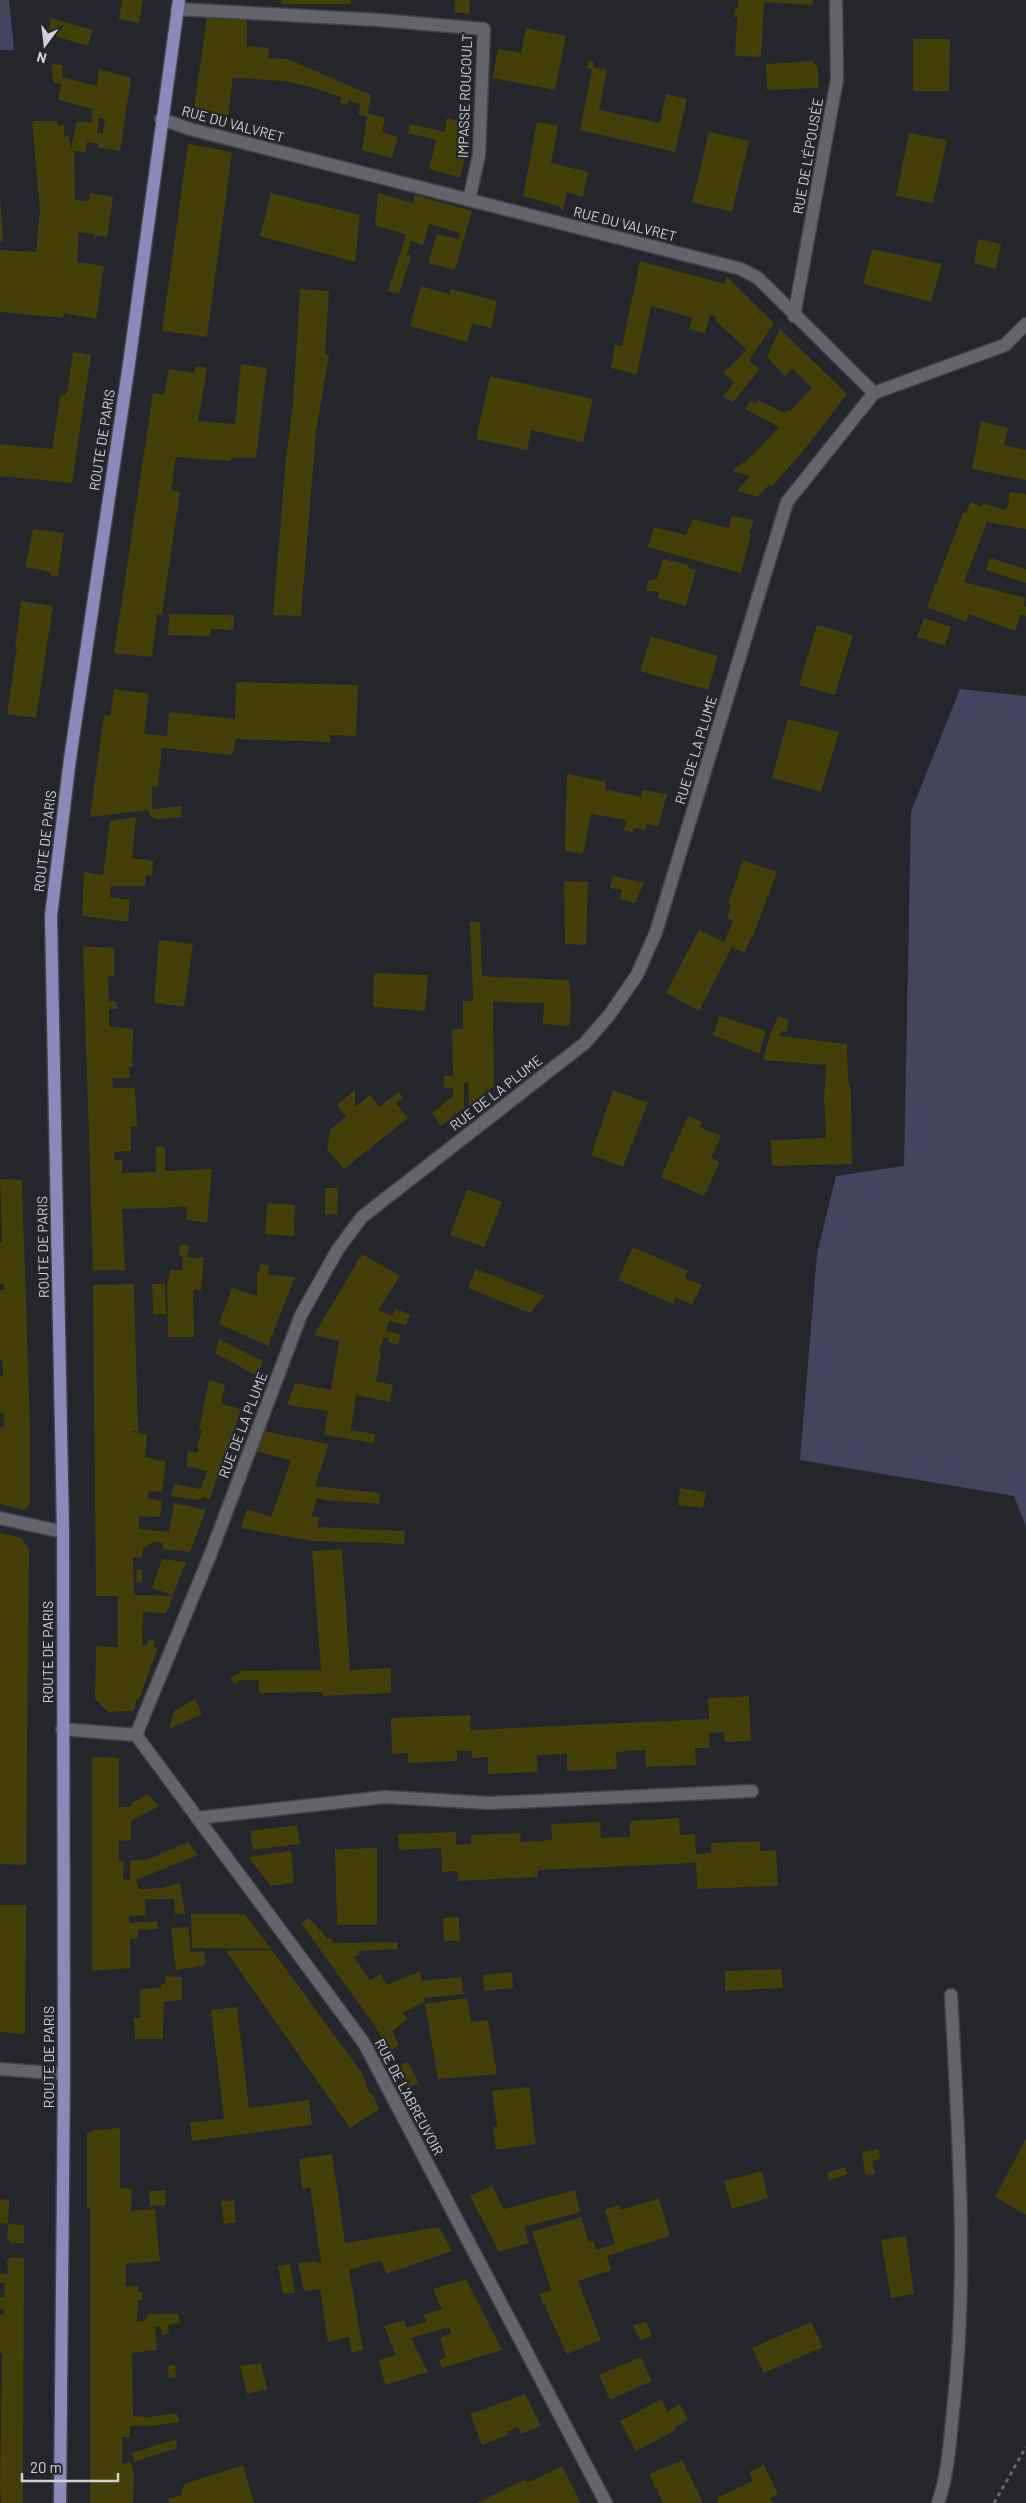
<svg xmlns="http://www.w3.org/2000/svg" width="1026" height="2503" viewBox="0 0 1026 2503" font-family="Barlow,sans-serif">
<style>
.green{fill:#44445f}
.building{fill:#443e09;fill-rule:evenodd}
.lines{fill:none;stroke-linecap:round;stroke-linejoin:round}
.minor-casing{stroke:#414146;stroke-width:15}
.major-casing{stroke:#414146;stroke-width:15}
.path{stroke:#66666c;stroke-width:3;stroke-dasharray:4 4;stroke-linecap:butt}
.minor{stroke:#64646c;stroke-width:12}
.major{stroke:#8a89bb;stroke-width:12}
.labels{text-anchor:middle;stroke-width:4.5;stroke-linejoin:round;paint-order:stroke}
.street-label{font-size:14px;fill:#d2d2d6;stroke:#25252c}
</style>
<rect width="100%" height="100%" fill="#25252c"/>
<g class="green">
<polygon points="0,0 9,0 14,50 0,50"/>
<polygon points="960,689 1026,696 1026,1527 1014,1496 800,1460 817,1254 836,1176 904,1166 911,812"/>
</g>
<g class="building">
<polygon points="122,0 143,0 139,23 119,19"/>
<polygon points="281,0 351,0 351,4 282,4"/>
<polygon points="455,0 470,0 469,14 454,12"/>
<polygon points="738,0 813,0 813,5 764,2 761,57 735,56 737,17 734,17 735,9 738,8"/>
<polygon points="207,17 247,19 247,46 269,48 268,58 288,59 371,95 368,113 385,118 382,132 398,137 392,158 362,150 367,117 358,114 361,105 349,100 347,105 340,103 341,97 314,88 285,81 233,78 228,117 194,108"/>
<polygon points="51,18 93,30 88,46 48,34"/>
<polygon points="526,28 566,36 555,90 492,78 498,49 521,53"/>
<polygon points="913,39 950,39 949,91 913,91"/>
<polygon points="589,61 594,62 593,67 607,70 599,110 660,123 666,94 687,99 675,152 580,130 592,69 587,68"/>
<polygon points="812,61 818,68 818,88 767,90 766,64"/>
<path d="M52 64 63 65 62 77 97 86 99 69 131 78 120 151 100 148 98 147V144L87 142 86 152 74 151 75 200 89 201 90 193 113 197 107 237 97 235 96 238H94V234L79 232 77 262 104 266 96 319 64 313 63 318 0 312V250L36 252 40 210 32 121H57L58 126 64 125V137L68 136 71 148 77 121 91 123 93 109 58 100 61 84 53 82ZM99 118 105 119 103 133H97Z"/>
<polygon points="447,118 466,123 461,149 467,150 460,178 429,169 436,140 408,133 410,124 445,132"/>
<polygon points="537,122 558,126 551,163 588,172 583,197 567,192 563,211 558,206 523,196"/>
<polygon points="709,132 749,141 732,212 692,202"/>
<polygon points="909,133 947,140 933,203 896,196"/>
<polygon points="188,144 232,152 207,337 162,331"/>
<polygon points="271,193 360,215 355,262 260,236"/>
<polygon points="378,193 413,203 415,195 472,211 455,270 428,263 437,234 458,239 460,233 429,224 423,245 411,241 407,255 411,256 399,294 388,291 406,235 375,225"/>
<polygon points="0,196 3,241 0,242"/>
<polygon points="978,239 1001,244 996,269 974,263"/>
<polygon points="872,249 942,264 931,302 863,284"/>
<polygon points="640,261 725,284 726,276 774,323 749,361 760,369 733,402 723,397 734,382 723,373 747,350 715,320 716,316 710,315 705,334 689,329 693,318 651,306 637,374 611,368 615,345 622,346"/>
<polygon points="421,286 449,294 451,289 497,301 491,328 472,324 467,342 410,326"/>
<polygon points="300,289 329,291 325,354 329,355 316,432 301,616 273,615 286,458 293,404"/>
<polygon points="780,329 847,394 812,440 772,487 770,484 757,497 737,491 750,476 732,471 753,455 779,427 745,409 750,401 757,404 758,400 785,413 788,410 790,411 812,388 793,369 785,376 767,357"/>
<polygon points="73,352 91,355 72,483 0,476 0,444 52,449 60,397 67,393"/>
<polygon points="241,364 267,368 256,458 231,458 231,461 176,457 171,490 180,492 162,614 157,614 152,657 114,653 153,393 164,395 169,369 194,373 196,366 207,368 198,421 235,424"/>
<polygon points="490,376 593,399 583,442 531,430 527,450 476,439"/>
<polygon points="981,421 1008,428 1004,445 1026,450 1026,480 972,469"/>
<polygon points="1009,492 1026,494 1026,529 987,522 964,582 1026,598 1023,606 1026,607 1026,616 1021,614 1015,631 969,614 966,622 927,607 963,513 966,513 970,502 982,506 983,503 1004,510 1008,506"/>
<polygon points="732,516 754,520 749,533 751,534 741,573 648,547 654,527 686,535 693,519 728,528"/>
<polygon points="33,529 64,533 58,576 51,576 50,572 25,567"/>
<polygon points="990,558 1026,569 1026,583 986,570"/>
<polygon points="663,559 689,565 688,568 696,570 686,606 658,598 659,592 646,591 649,580 657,579"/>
<polygon points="21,601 53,606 36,718 7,714 17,647 15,647"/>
<polygon points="169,614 234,615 233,630 211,629 210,636 168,635"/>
<polygon points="924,618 951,627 945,646 917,637"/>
<polygon points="817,625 853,635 835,695 799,685"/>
<polygon points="651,636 718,656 708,690 640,671"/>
<polygon points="236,682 358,685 356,736 330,735 330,742 236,739 232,755 162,748 158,786 152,787 152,809 181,806 182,817 157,819 150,816 149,810 90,817 104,715 110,716 114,689 149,694 144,734 167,736 169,712 235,719"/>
<polygon points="788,719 839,732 821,792 772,778"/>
<polygon points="567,774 606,782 605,789 641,797 643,790 667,794 658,827 647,824 645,830 634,828 632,833 624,830 627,820 591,814 583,854 565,851"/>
<polygon points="136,817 132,858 153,861 152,876 146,875 145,886 111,886 110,897 130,900 128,922 82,916 84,872 103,875 110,821"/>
<polygon points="743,860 777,872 755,931 744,953 732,947 699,1011 666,993 699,930 724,942 733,921 727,918 731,904 728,903"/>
<polygon points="613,876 644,883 635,903 620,899 622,890 610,888"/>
<polygon points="564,881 588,882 586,945 565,944"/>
<polygon points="470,922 480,922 482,976 569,980 571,1007 569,1026 543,1024 544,1003 493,1002 494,1086 469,1105 468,1081 464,1083 464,1108 441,1126 432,1113 453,1096 453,1088 444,1088 444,1076 453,1076 452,1029 463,1029 463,1001 473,1001"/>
<polygon points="159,940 193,944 184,1007 154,1003"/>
<polygon points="83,946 114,948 114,976 108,976 109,1002 116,1002 118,1009 109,1009 109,1026 133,1029 132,1067 129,1067 130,1078 112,1078 113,1088 135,1088 137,1126 131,1126 131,1151 114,1152 114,1160 122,1160 122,1173 156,1172 156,1146 165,1147 165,1171 212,1169 207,1223 186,1220 187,1207 122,1209 125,1270 93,1270"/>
<polygon points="374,973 428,975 425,1011 373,1007"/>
<polygon points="720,1016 766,1031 759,1054 713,1035"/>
<polygon points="778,1016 789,1020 787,1032 782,1031 779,1036 847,1044 848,1079 851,1092 852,1164 772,1166 771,1140 826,1138 824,1099 826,1065 763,1060 770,1035"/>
<polygon points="355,1090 355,1107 370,1095 379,1107 399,1092 403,1098 396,1103 408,1118 344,1169 327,1149 330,1130 346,1117 337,1105"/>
<polygon points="613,1090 648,1103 623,1167 591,1155"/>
<polygon points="688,1116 702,1122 700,1127 721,1136 711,1158 720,1162 704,1196 661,1177"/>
<polygon points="0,1179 22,1180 30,1428 30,1504 24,1510 0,1504 0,1427 4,1427 4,1413 0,1413 0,1376 3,1376 2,1360 0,1360 0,1290 4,1290 4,1284 0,1284 0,1242 2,1242"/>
<polygon points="325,1188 338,1188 337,1214 325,1214"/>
<polygon points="467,1189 502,1202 484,1247 450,1235"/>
<polygon points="267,1203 295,1205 294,1236 265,1234"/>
<polygon points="186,1244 189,1247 187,1257 204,1258 201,1290 193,1290 194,1337 168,1337 167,1288 170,1270 182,1270 183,1257 179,1256 180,1245"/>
<polygon points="633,1247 688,1271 685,1278 702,1285 692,1305 676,1298 673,1304 618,1280"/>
<polygon points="362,1254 400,1276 378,1310 393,1316 395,1309 410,1314 406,1325 389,1321 386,1331 401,1335 398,1345 388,1342 389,1338 384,1337 379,1352 381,1353 376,1381 393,1385 390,1402 356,1395 351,1430 375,1434 374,1443 324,1435 328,1411 287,1405 295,1383 331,1390 339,1341 314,1335"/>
<polygon points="260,1264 269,1266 268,1275 295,1277 268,1346 219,1324 232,1288 257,1296 257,1272 259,1273"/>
<polygon points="476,1269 545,1296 530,1313 468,1288"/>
<polygon points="134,1284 138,1431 131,1431 147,1435 145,1457 166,1462 162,1492 149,1491 147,1498 162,1501 160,1517 139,1516 139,1529 169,1532 174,1503 206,1510 190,1552 162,1549 163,1543 153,1542 143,1548 142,1558 133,1557 134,1595 173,1596 166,1613 143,1612 142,1645 147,1645 148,1639 155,1641 153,1647 158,1648 139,1699 136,1699 135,1708 132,1711 108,1712 95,1699 96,1646 118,1647 118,1596 96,1596 93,1285"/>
<polygon points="152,1284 165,1284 166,1314 153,1314"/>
<polygon points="219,1339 263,1361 257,1376 215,1353"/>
<polygon points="209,1380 225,1385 221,1404 241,1409 210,1499 204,1497 199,1500 170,1496 175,1484 200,1489 208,1471 186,1466 188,1451 197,1453 199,1448 197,1447 202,1430 199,1429"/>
<polygon points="263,1431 329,1444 315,1486 380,1493 379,1504 326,1500 317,1498 311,1517 319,1517 318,1527 405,1531 404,1544 312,1541 241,1528 247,1509 271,1517 291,1460 254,1451"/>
<polygon points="680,1488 706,1492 703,1508 678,1505"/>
<polygon points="0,1533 21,1538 29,1549 26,1865 0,1864"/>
<polygon points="342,1549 350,1670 391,1668 391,1693 323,1696 322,1692 259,1693 259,1680 241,1680 234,1684 230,1678 242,1671 321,1670 312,1551"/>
<polygon points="162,1559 186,1562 173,1595 152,1588"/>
<polygon points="137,1570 142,1570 142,1583 136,1582"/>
<polygon points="749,1696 751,1741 725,1742 724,1732 709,1733 710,1748 695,1748 696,1765 646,1767 645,1750 616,1752 617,1769 567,1771 567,1754 537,1755 538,1772 488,1774 488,1757 472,1758 472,1751 457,1751 457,1761 408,1763 408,1753 392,1754 391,1718 470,1715 471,1730 709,1719 708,1698"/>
<polygon points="195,1699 202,1714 169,1729 174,1711"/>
<polygon points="92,1757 119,1758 119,1807 131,1807 132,1803 148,1794 159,1806 131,1821 131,1840 119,1841 119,1861 124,1861 123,1879 130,1880 130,1861 142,1859 144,1861 188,1842 198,1855 136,1880 139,1889 162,1888 180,1883 185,1914 175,1914 174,1899 145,1899 146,1915 129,1916 129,1923 157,1921 158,1929 138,1930 138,1939 130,1939 130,1968 92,1971"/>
<polygon points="679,1818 680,1835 695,1834 696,1854 711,1853 711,1843 760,1841 760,1851 776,1850 778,1886 697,1889 696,1863 538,1870 538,1877 458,1881 457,1871 442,1872 441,1848 399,1850 398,1834 456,1832 456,1845 471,1844 471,1835 520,1833 521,1842 552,1840 551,1824 600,1822 601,1838 630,1837 630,1821"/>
<polygon points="297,1825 300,1844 253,1850 250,1831"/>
<polygon points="377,1848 377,1925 337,1925 335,1849"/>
<polygon points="291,1851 294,1883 271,1886 248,1857"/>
<polygon points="0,1905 26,1905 25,2034 0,2032"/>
<polygon points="191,1914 245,1914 271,1949 192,1948"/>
<polygon points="459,1917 460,1941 444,1941 443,1918"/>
<polygon points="309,1918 327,1938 332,1939 333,1943 397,1942 398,1949 358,1951 360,1954 354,1957 370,1980 381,1974 387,1985 420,1971 422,1981 462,1977 463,1994 424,1998 425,2002 402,2013 408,2019 392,2031 399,2045 388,2052 379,2032 301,1923"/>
<polygon points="188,1927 191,1952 204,1951 206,1965 176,1970 171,1928"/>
<polygon points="272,1950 362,2073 370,2094 373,2095 379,2109 350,2128 226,1951"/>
<polygon points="781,1969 783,1988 725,1991 725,1971"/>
<polygon points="512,1972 513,1988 484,1991 483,1975"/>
<polygon points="165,1976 182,1977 182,2000 164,2002 163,2039 135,2039 134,2018 140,2018 140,1989 161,1988 161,1984 166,1984"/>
<polygon points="467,1998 471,2022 488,2020 497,2074 438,2079 425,2004"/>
<polygon points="237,2007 249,2108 309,2100 312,2125 192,2141 190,2122 224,2119 211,2010"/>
<polygon points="408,2062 419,2084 406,2087 396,2067"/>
<polygon points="529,2087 536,2144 496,2150 493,2127 497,2126 492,2091"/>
<polygon points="120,2128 120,2188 132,2189 131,2211 155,2209 157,2232 160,2261 126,2264 126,2286 139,2286 138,2292 143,2292 142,2300 138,2300 137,2321 145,2321 148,2314 178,2314 180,2323 168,2325 169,2333 162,2335 160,2326 155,2327 157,2350 132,2353 133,2416 150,2417 177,2413 179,2422 152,2426 130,2426 130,2437 122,2437 122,2464 131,2462 134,2474 133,2503 90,2503 90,2208 87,2208 87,2134 93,2130"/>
<polygon points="1026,2139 1026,2215 995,2197"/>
<polygon points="879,2149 880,2159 872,2161 875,2174 865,2175 862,2152"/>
<polygon points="332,2154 345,2243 439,2227 452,2251 386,2274 381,2260 349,2270 363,2350 352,2353 349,2337 328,2342 320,2289 304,2291 298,2263 316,2261 316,2263 321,2262 310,2187 302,2189 299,2159"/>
<polygon points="845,2167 848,2174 829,2180 827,2173"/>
<polygon points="762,2171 768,2198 732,2209 724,2181"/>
<polygon points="492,2186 504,2209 575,2190 580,2212 524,2227 529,2243 499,2252 470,2196"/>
<polygon points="165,2190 166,2205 150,2206 149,2191"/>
<polygon points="659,2198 670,2236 607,2256 611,2270 578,2281 601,2340 567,2354 539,2294 551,2290 532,2232 581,2217 589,2242 594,2242 596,2250 615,2244 605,2210 619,2205 621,2210"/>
<polygon points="0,2199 9,2200 8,2224 0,2223"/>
<polygon points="234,2200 236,2222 224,2224 221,2201"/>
<polygon points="8,2224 24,2225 24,2243 12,2243 7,2239"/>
<polygon points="906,2236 914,2294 891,2298 881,2240"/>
<polygon points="11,2257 24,2258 23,2503 1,2503 0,2489 2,2353 0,2353 0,2315 4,2315 4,2309 0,2309 0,2297 4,2297 5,2283 0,2283 0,2273 8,2274 7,2261"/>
<polygon points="290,2264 295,2293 283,2294 278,2266"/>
<polygon points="466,2279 502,2350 442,2368 439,2360 446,2357 440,2338 452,2333 449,2327 411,2338 428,2372 385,2385 379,2360 396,2355 384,2326 404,2320 407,2328 427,2321 423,2315 442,2309 433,2289"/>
<polygon points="646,2321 652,2336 640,2340 633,2326"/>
<polygon points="811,2322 823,2347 764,2373 752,2348"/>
<polygon points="641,2357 652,2381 610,2400 599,2375"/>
<polygon points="261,2363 267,2389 247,2394 240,2366"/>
<polygon points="175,2365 176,2377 169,2378 167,2366"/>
<polygon points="525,2394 541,2426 521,2434 518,2427 507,2432 508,2435 482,2445 470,2414"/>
<polygon points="662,2399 667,2412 680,2404 688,2420 674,2428 676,2430 636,2451 620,2421"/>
<polygon points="176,2439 177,2448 134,2462 132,2453"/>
<polygon points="682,2460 703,2503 663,2503 649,2474"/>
<polygon points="243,2465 254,2503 169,2503 168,2499 181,2495 184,2484"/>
<polygon points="764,2465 778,2494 770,2498 773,2503 717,2503 719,2497 753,2481 749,2472"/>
<polygon points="562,2466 581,2503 477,2503 523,2480 529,2482"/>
</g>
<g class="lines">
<g class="minor-casing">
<g id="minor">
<polyline points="177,9 379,20 484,29 479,155 469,200"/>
<polyline points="161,119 190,129 741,269 758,278 874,393 1005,345 1026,324"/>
<polyline points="794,316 837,79 836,0"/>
<polyline points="0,1518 63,1532"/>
<polyline points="62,1729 136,1735 209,1558 301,1315 338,1249 362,1217 585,1043 610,1014 637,975 656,932 787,502 874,393"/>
<polyline points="136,1735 364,2043 606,2503"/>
<polyline points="197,1818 385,1797 489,1803 752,1791"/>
<polyline points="0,2069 64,2074"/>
<path d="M938 2503C949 2472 950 2435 954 2402 968 2266 958 2131 951 1995"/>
</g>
</g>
<g class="major-casing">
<polyline id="major" points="60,2503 64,2074 63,1532 51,916 70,759 129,364 179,0"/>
</g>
<polyline class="path" points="994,2503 1026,2447"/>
<use href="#minor" class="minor"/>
<use href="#major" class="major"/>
</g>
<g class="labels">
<g class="street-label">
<text transform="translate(465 96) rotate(-88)" y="5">IMPASSE ROUCOULT</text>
<text transform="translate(233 124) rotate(15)" y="5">RUE DU VALVRET</text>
<text transform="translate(808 156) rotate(-80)" y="5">RUE DE L'ÉPOUSÉE</text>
<text transform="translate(625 224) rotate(14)" y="5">RUE DU VALVRET</text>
<text transform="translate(102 440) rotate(-81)" y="5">ROUTE DE PARIS</text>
<text transform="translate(696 750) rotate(-73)" y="5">RUE DE LA PLUME</text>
<text transform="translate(45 841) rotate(-83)" y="5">ROUTE DE PARIS</text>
<text transform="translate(496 1093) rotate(-38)" y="5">RUE DE LA PLUME</text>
<text transform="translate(43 1247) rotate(-91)" y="5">ROUTE DE PARIS</text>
<text transform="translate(243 1425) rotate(-69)" y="5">RUE DE LA PLUME</text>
<text transform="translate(48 1652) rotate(-90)" y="5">ROUTE DE PARIS</text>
<text transform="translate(49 2057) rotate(-90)" y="5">ROUTE DE PARIS</text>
<text transform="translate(409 2097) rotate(62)" y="5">RUE DE L'ABREUVOIR</text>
</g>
</g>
<g transform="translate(45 45) rotate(195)" stroke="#25252c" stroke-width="4" paint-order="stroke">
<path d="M0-4L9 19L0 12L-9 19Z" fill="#d2d2d6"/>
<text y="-8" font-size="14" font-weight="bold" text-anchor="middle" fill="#d2d2d6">N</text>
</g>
<path d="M22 2473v8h96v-8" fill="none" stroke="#d2d2d6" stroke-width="2.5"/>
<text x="30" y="2473" font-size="15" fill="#d2d2d6" stroke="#25252c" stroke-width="4" paint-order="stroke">20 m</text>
</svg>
